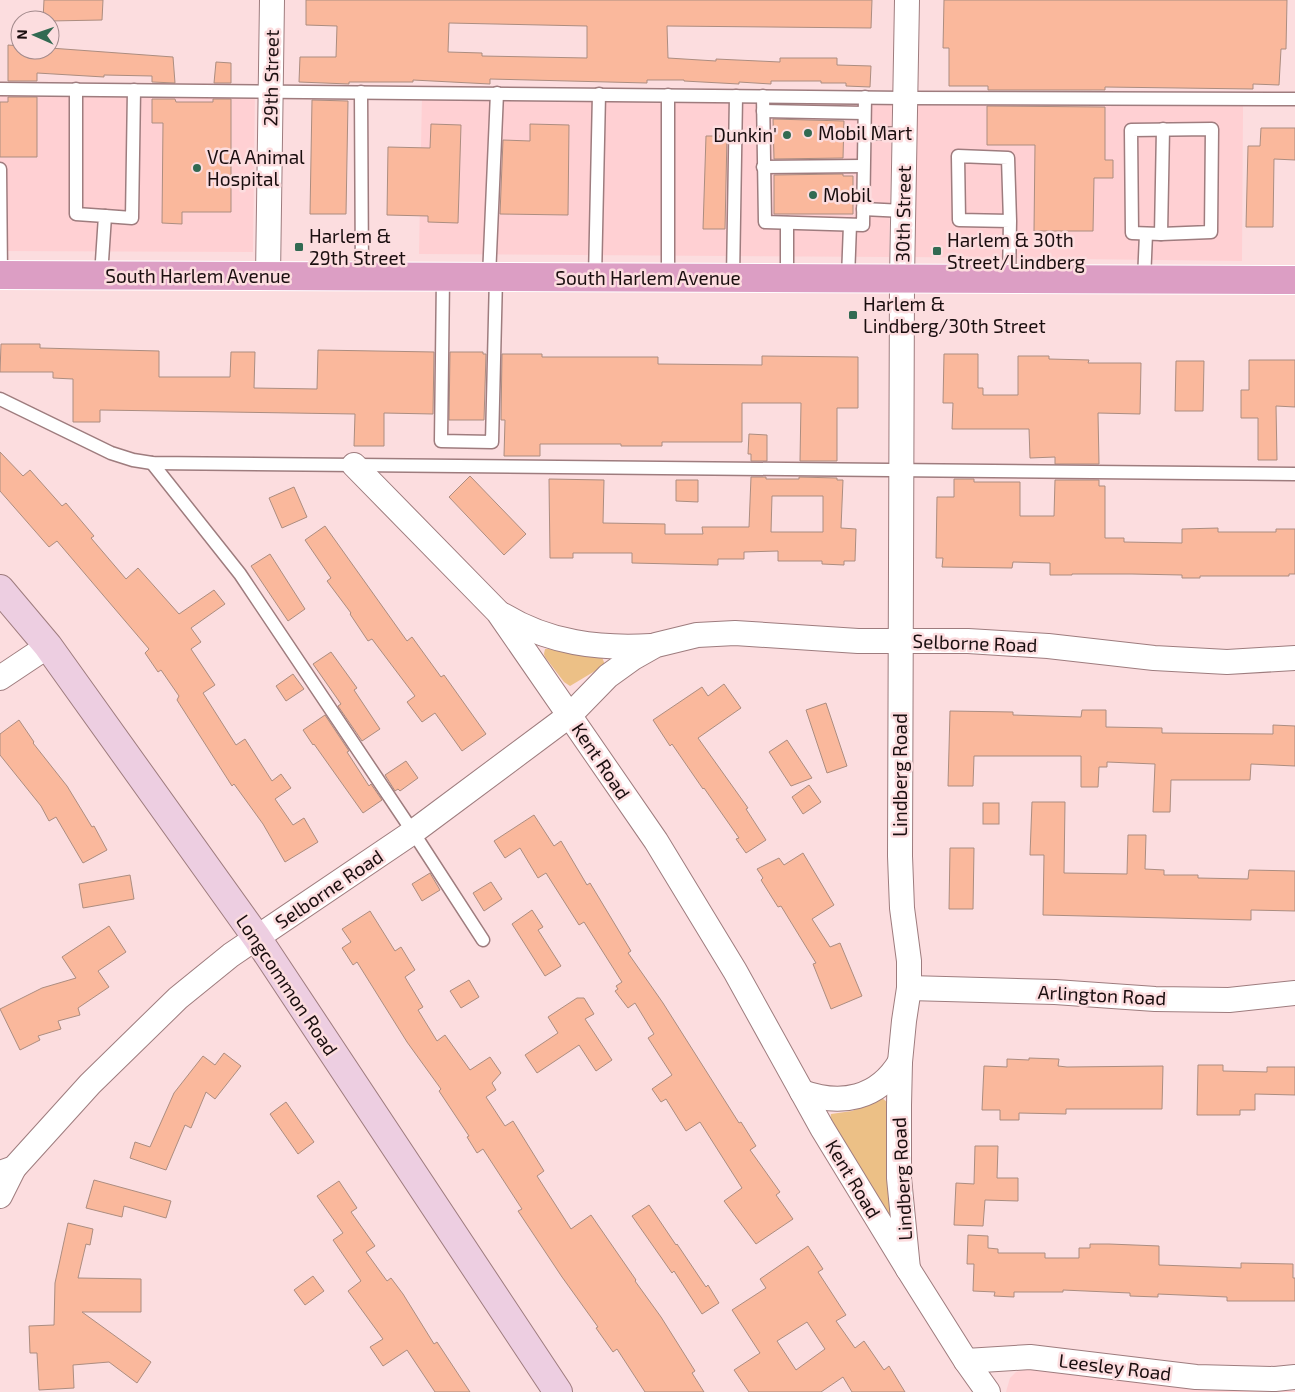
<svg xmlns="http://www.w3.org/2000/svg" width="1295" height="1392" viewBox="0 0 1295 1392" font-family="'Exo 2',sans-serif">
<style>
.built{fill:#ffd0d3}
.green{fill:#ecc086}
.building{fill:#fab89c;stroke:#ac8d80;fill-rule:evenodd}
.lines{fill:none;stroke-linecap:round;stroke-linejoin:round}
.lane-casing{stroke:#9e7c7e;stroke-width:15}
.street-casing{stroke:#9e7c7e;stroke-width:26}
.secondary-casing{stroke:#9e7c7e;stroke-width:30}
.primary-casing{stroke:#fff;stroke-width:30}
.lane{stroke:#fff;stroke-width:12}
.street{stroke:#fff;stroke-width:24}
.secondary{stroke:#edcee1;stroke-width:28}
.primary{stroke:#dc9ec4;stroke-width:28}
.poi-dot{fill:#326a52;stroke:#fcdddf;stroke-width:2}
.labels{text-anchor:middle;stroke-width:5;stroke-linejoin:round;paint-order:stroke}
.street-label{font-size:19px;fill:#1a0e0f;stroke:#fcdddf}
.poi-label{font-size:19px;fill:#1a0e0f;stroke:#fcdddf;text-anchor:start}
</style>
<rect width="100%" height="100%" fill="#fcdddf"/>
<g class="built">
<polygon points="0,85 255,87 253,252 0,251"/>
<polygon points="422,95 892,102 889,257 419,254"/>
<polygon points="914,102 1243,105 1242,261 911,257"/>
<polygon points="1033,1368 1215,1389 1245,1391 1295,1391 1295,1392 1006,1392 1010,1378 1016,1372"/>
</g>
<g class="green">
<polygon points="545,649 549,649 602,657 605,665 570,686 564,682 545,657 544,654"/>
<polygon points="882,1098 887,1102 889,1106 891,1212 891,1214 888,1215 830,1121 831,1114 852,1111"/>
</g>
<g class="building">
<polygon points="44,0 103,0 102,20 50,21 50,20 43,20"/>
<path d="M306 0H872L871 28 667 26 668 58 716 61V59L780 62V58H837V65L871 66 870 87 846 86V83H821V81H771V84L739 82V84L684 81V80H647V83L490 79V84L413 80V82H349V84L299 82 300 57H336L337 26 306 25ZM449 23 587 26V58L482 56V53L448 52Z"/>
<polygon points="944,0 1287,0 1286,49 1281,49 1279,85 1253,84 1253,89 1105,87 1105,90 988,90 988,86 949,86 949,48 943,48"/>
<polygon points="8,45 20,46 20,50 50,50 50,48 173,57 175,83 152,82 152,76 104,75 104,77 37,73 37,81 8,81"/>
<polygon points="216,62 231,63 231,83 214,83"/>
<polygon points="8,97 37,97 37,157 0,157 0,102 8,102"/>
<polygon points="152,99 175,99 176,102 213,102 213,99 231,99 231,212 182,212 182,224 162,223 163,123 152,123"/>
<polygon points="312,100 348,101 346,214 310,214"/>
<polygon points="987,106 1105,107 1105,160 1113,160 1113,178 1094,178 1093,231 1034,231 1035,145 987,145"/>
<polygon points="773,119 844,121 843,158 774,159"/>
<polygon points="431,124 461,125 458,223 428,222 428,216 387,215 388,147 430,148"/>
<polygon points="530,124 569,125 568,215 500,214 503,140 530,141"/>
<polygon points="1261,128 1295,128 1295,160 1274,159 1273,227 1246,227 1248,146 1260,146"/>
<polygon points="706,136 727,136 725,229 703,229"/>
<polygon points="843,174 843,176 853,176 853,214 774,214 774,175"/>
<polygon points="1,344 40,344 40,348 159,351 159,377 230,377 231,352 255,352 254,388 317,389 318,350 434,352 433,414 384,413 384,446 354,446 355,414 100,410 100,422 73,422 73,379 53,378 53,372 0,372"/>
<polygon points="450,352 483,352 483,354 486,354 484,420 449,420"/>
<polygon points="502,354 542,354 542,357 658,357 658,364 762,365 762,356 858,357 858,408 837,408 837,461 800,461 801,403 742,403 742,442 662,442 662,446 621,446 621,444 540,444 540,456 504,456 505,420 501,420"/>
<polygon points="944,354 978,354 978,388 983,388 983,395 1018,395 1018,356 1049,356 1049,359 1089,360 1088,363 1141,363 1140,414 1098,413 1099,464 1055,464 1055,457 1030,458 1029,429 952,429 953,403 943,403"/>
<polygon points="1249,360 1295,360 1295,407 1276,406 1277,460 1258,460 1258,418 1241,418 1241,390 1249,390"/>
<polygon points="1176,361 1204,361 1203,411 1175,411"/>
<polygon points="749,434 767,435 767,461 751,461 751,454 748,454"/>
<polygon points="0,452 23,476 30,470 62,506 66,503 94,536 91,538 126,579 138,568 179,614 214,590 225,604 191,628 201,642 191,649 215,685 203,693 236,745 245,739 272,781 281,774 291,788 275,799 293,825 304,818 318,842 285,862 263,824 234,784 232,786 177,700 179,696 161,670 158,672 145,653 149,649 57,541 49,547 0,491"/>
<polygon points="470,476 526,534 504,555 449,497"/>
<path d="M751 477H766V479H799V477L837 478V480H843L841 528 856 529 855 561H844V565L822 564V561H778V551L744 552V559H718V565L632 563V553H573V558H550L549 479 604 480 603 523 665 524V534H703L702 527H749ZM772 496H823V532H771Z"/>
<polygon points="954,479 974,479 974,482 1020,482 1020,516 1054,516 1055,480 1099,480 1099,486 1105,486 1105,538 1124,538 1124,542 1182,543 1182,529 1218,528 1218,532 1276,532 1276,529 1295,529 1295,574 1289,574 1289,576 1200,576 1200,578 1182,578 1182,575 1132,574 1072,574 1072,575 1050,575 1050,563 1013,562 1012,568 942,567 943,558 936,558 937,497 954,497"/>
<polygon points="676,480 698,480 698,502 676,501"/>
<polygon points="294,487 307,517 282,528 269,498"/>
<polygon points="325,526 407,641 412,637 441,677 444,675 486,734 462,751 435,713 422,722 407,702 415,696 372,639 368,641 350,614 351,613 327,581 331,578 305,540"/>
<polygon points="270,554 305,609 288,621 251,566"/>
<polygon points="331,652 357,688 354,690 380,729 362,741 338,706 341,704 313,664"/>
<polygon points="293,674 304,689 286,701 276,686"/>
<polygon points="724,684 741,708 698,738 748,808 746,809 766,840 746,853 736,839 739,838 704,788 703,789 672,744 670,746 653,720 702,687 708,696"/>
<polygon points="826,703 847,766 827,773 806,710"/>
<polygon points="1082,710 1106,710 1106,727 1162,728 1162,733 1273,734 1273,725 1295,726 1295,766 1251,764 1250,780 1171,780 1170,812 1153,812 1155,764 1107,762 1107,767 1099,767 1098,787 1081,787 1081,756 974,756 973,786 948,786 950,711 1013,712 1013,715 1081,717"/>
<polygon points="325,715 349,751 347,752 369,786 371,784 382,800 363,813 314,744 313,745 303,730"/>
<polygon points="19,720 34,742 33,743 67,786 92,827 94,826 107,850 83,863 56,817 49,821 41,806 0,755 0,734"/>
<polygon points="787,740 812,778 791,786 769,752"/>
<polygon points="406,761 418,778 400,791 398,789 395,791 385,775"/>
<polygon points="809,785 821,802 803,814 792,797"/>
<polygon points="1032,802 1065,802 1064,873 1127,874 1128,835 1146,835 1145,869 1164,870 1164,875 1198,875 1198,878 1248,879 1249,870 1295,871 1295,911 1251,910 1251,920 1043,915 1044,855 1030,855"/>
<rect x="983" y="803" width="16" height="21"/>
<polygon points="534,815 554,846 561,841 587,885 590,883 631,951 628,953 663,1003 739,1123 741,1122 756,1146 750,1150 780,1192 776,1195 793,1219 756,1244 724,1201 742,1188 700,1122 686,1131 666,1099 661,1102 652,1089 672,1075 648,1038 654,1034 635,1003 628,1008 615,991 618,989 616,986 622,982 584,922 579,925 546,873 538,878 520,848 505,858 494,841"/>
<polygon points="950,848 974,848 973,909 949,909"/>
<polygon points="803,853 834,905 812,919 830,947 840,943 862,996 831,1009 813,964 816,963 781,906 778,907 761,880 763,878 757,869 779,858 784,865"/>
<polygon points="430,873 440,890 422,901 412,884"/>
<polygon points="130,875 134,899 83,908 79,884"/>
<polygon points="491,882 502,899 484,911 473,893"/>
<polygon points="532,910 543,927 538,930 561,966 545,976 512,924"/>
<polygon points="370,911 395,951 401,947 415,970 405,977 423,1007 418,1010 437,1041 445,1035 470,1070 490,1057 501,1073 492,1083 496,1090 486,1097 505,1126 513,1121 544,1171 537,1176 571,1229 591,1215 636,1280 635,1281 661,1317 695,1371 692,1373 704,1392 645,1392 617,1349 613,1352 596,1328 598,1327 562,1277 518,1211 522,1209 483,1149 477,1153 467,1137 469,1136 439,1091 441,1089 407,1042 357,962 353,965 342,948 351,942 342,929"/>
<polygon points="109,926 126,952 98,971 109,987 78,1008 80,1015 58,1021 61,1029 38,1036 40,1040 20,1050 0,1009 42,988 76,978 62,957"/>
<polygon points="469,980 479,997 461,1008 450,991"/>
<polygon points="577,998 584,998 594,1014 585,1019 612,1060 596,1071 579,1045 537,1073 525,1055 558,1033 548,1017"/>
<polygon points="224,1053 241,1066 215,1099 206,1092 191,1128 185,1125 166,1170 130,1158 135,1142 150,1147 174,1093 203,1056 215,1065"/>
<polygon points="1029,1058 1059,1059 1058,1066 1067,1067 1163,1066 1162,1109 1066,1109 1066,1114 1019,1113 1019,1120 1000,1120 1000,1110 982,1110 984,1066 1007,1067 1007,1059 1029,1060"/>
<polygon points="1198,1065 1223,1065 1223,1071 1267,1072 1267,1067 1295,1067 1295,1095 1255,1094 1255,1110 1240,1110 1240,1115 1197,1115"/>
<polygon points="286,1102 314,1142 298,1154 270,1114"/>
<polygon points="975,1146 998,1146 997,1178 1018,1178 1018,1201 985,1200 983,1226 954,1225 956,1183 974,1184"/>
<polygon points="94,1180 171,1201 166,1218 124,1206 122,1217 86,1208"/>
<polygon points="339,1181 357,1208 351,1212 375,1246 366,1252 387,1281 391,1278 403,1294 434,1344 437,1342 470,1392 435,1392 407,1350 383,1366 370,1347 383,1339 348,1291 361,1281 333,1240 343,1233 317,1196"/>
<polygon points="649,1205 676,1245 677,1244 706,1287 708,1285 719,1303 702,1314 674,1271 672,1273 632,1216"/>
<polygon points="68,1223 93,1229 90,1245 86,1244 78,1278 141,1279 141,1312 82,1312 151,1362 137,1383 109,1362 73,1365 74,1388 39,1390 37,1353 30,1353 29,1326 54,1325 55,1283"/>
<polygon points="968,1235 988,1236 988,1248 998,1249 998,1253 1045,1253 1045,1258 1079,1258 1079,1248 1090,1248 1090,1244 1109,1244 1159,1246 1159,1265 1241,1268 1241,1263 1293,1264 1293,1278 1295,1278 1295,1301 1227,1301 1227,1297 1158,1294 1158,1297 1130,1296 1130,1293 1063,1290 1063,1292 1014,1292 1014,1297 994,1296 995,1292 973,1291 974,1264 967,1264"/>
<path d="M808 1246 823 1269 818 1272 846 1315 836 1321 855 1348 864 1341 884 1370 889 1366 905 1392H852L843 1377 821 1392H749L734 1370 760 1353 732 1310 766 1288 760 1279ZM807 1322 825 1349 796 1370 777 1341Z"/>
<polygon points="313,1276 324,1291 305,1305 294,1290"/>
</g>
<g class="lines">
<g class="lane-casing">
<g id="lane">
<polyline points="0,89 905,98 1295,99"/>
<polyline points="76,89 76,214 105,216 101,276"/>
<polyline points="361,92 362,277"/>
<polyline points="763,96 765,222 863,225 865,97"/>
<polyline points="763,111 864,113"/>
<polygon points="1212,129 1211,232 1161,234 1132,233 1131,130"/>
<polyline points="864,133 905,134"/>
<polyline points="763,167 863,166"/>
<polyline points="0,169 1,275"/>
<polyline points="863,209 904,211"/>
<polyline points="105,216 132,218 134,90"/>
<polyline points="787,223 787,278"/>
<polyline points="1161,234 1163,129"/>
<polyline points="443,277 441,441 492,442 496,277"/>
<polyline points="489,277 497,93"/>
<polyline points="595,278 599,94"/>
<polyline points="668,278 668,95"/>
<polyline points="733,278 736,96"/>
<polyline points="848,278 850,225"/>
<polyline points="1009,279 1010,221 959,220 958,156 1008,158 1010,221"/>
<polyline points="1144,280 1146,234"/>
<polyline points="0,399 111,453 133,460 152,463 1295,474"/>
<polyline points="152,463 240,574 413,832 483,940"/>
</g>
</g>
<g class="street-casing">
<g id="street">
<polyline points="907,0 902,279 900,856 902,908 909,961 909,988 904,1021 900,1062 899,1105 899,1178 908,1269"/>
<polyline points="268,276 272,0"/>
<polyline points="354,465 498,612 656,841 735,971 822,1128 908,1269 966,1361 988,1392"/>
<path d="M503 615C549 643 599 649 651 646"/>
<polyline points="0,678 48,646"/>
<polyline points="909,988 1055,992 1155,999 1229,1000 1295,993"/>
<path d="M802 1092C841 1106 878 1099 900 1062"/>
<polyline points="0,1173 14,1168 90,1084 178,998 231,955 413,832 570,715 608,676 633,658 656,645 697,635 735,633 858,641 968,641 1048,646 1154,658 1227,662 1295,658"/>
<polyline points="0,1196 14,1168"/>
<polyline points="966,1361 1030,1357 1196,1377 1275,1379 1295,1377"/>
</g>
</g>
<g class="secondary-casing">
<polyline id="secondary" points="0,589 48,646 257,938 558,1392"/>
</g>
<g class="primary-casing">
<polyline id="primary" points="0,275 1295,280"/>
</g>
<use href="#lane" class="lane"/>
<use href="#street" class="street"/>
<use href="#secondary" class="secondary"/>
<use href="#primary" class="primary"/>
</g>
<g class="poi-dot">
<circle cx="808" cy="133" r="5"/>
<circle cx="787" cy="135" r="5"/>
<circle cx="197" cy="168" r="5"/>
<circle cx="813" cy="195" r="5"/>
<rect x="294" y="242" width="10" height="10" rx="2.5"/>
<rect x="932" y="246" width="10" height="10" rx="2.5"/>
<rect x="848" y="310" width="10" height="10" rx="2.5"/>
</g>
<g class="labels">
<g class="street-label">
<text transform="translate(271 78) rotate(-89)" y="7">29th Street</text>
<text transform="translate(903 214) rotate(-89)" y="7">30th Street</text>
<text x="198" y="283">South Harlem Avenue</text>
<text x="648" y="285">South Harlem Avenue</text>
<text transform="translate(975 643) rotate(2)" y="7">Selborne Road</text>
<text transform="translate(601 761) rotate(56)" y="7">Kent Road</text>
<text transform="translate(900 775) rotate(-90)" y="7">Lindberg Road</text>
<text transform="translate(329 889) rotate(-34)" y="7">Selborne Road</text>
<text transform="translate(287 985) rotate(56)" y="7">Longcommon Road</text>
<text transform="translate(1102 995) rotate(3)" y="7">Arlington Road</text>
<text transform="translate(853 1179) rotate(59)" y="7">Kent Road</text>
<text transform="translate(902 1179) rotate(-93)" y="7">Lindberg Road</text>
<text transform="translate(1115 1367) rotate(7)" y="7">Leesley Road</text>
</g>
<g class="poi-label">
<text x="818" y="140">Mobil Mart</text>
<text x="777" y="142" text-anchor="end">Dunkin'</text>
<text x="207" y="164">VCA Animal<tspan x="207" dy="22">Hospital</tspan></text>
<text x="823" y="202">Mobil</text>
<text x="309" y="243">Harlem &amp;<tspan x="309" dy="22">29th Street</tspan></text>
<text x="947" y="247">Harlem &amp; 30th<tspan x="947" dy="22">Street/Lindberg</tspan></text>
<text x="863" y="311">Harlem &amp;<tspan x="863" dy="22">Lindberg/30th Street</tspan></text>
</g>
</g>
<g transform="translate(35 35) rotate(272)"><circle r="24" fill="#fcdddf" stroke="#a28a8c"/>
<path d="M0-4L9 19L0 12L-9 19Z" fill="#326a52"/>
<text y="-8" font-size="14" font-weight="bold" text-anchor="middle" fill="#1a0e0f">N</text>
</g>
</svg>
